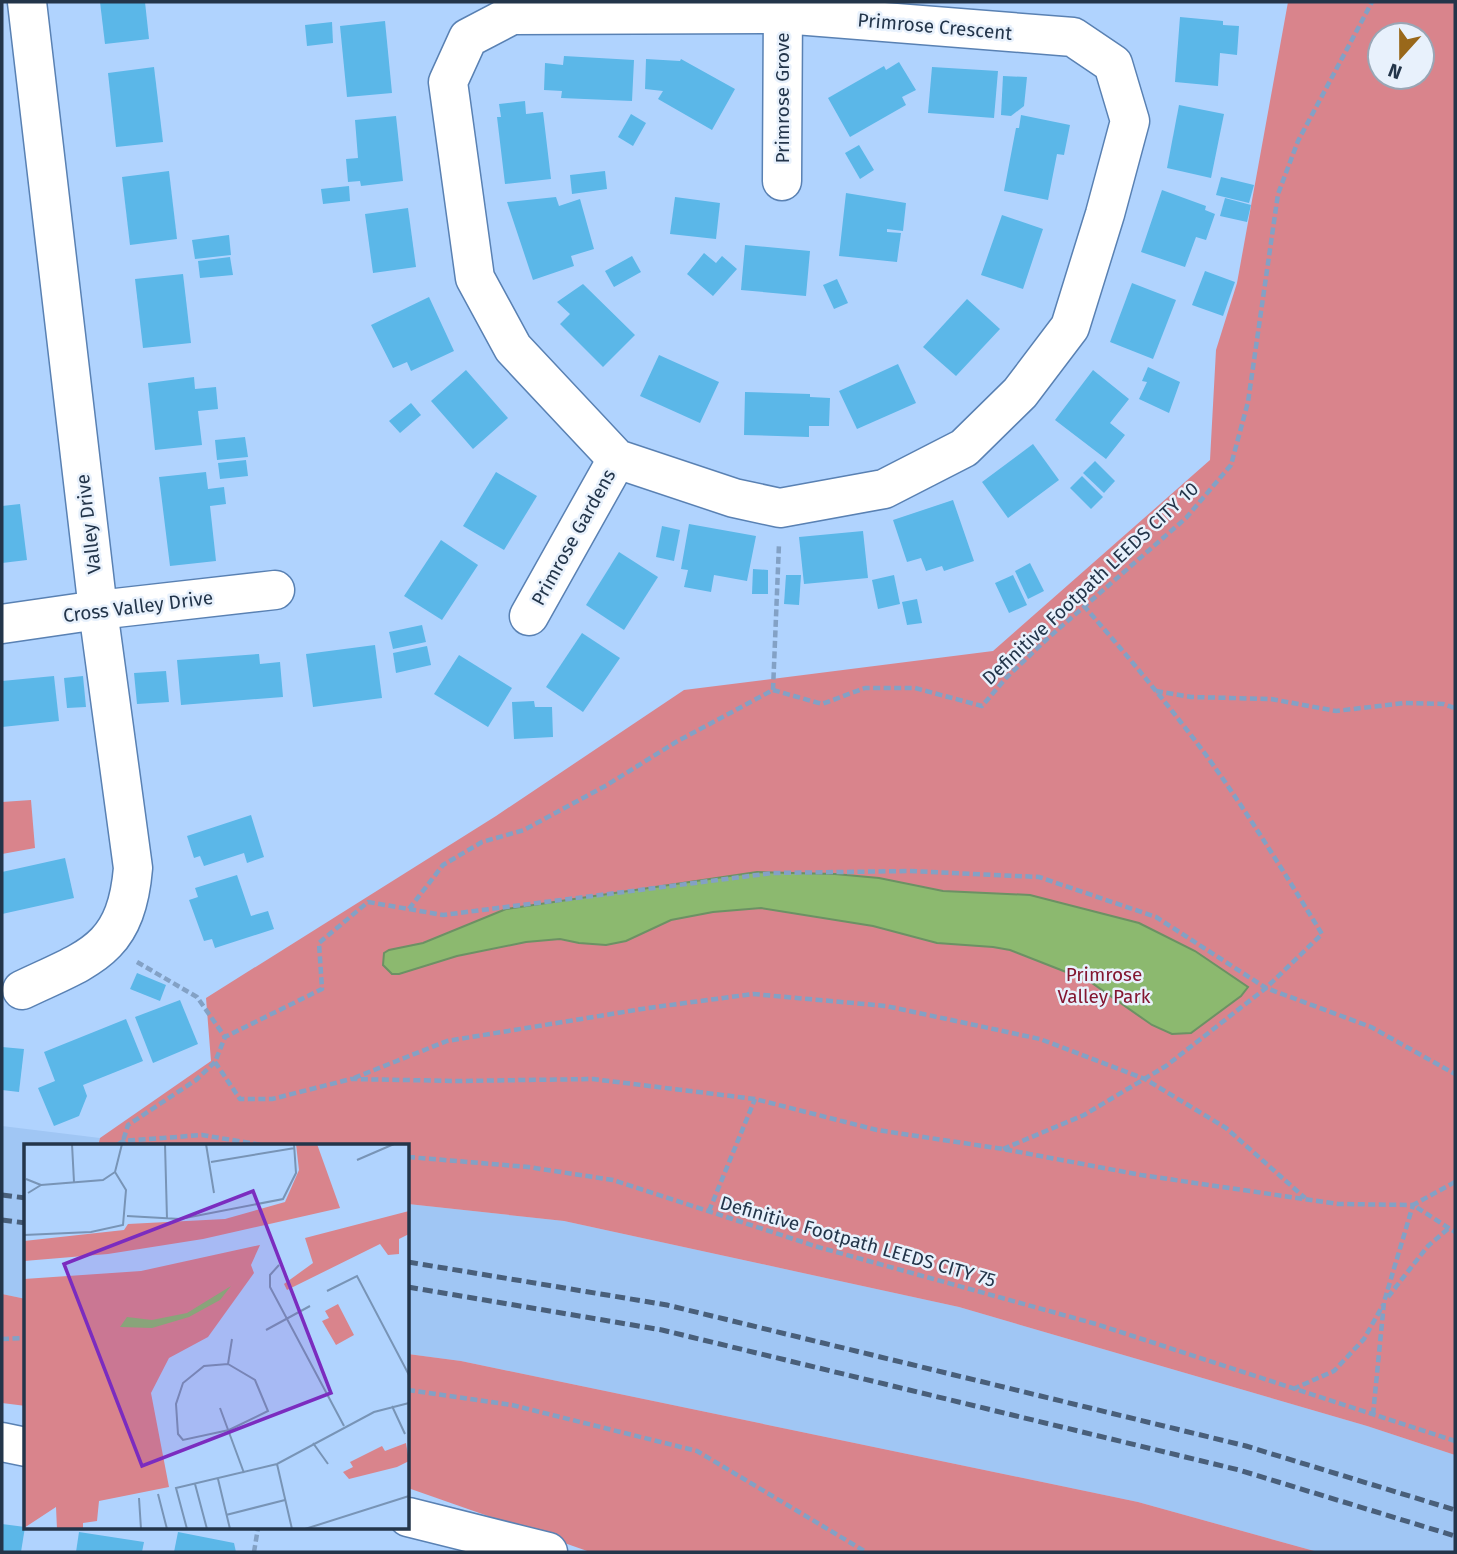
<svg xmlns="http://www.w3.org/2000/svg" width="1457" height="1554" viewBox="0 0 1457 1554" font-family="'Fira Sans',sans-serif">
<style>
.built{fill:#a0c6f4}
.green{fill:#d9848c;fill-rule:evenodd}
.water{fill:#8cb96f;stroke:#6c9164;stroke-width:2}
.building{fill:#5bb7e8}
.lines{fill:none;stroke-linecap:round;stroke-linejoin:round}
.street-casing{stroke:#5981b3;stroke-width:41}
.path{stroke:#83a1c5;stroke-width:4.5;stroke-dasharray:7 3.5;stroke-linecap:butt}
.street{stroke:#fff;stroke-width:38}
.rail{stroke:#495f7a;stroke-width:5;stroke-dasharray:10 5;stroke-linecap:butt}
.labels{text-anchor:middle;stroke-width:5;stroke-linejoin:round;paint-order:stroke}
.street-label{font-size:19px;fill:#23354a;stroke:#e8f1fc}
.park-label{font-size:19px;fill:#831630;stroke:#e8f1fc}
.inset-road{fill:none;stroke:#7894b6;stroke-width:2}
.view{fill:#7b2cbf;fill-opacity:0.15;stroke:#7b2cbf;stroke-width:3.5}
.inset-edge{fill:none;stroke:#23354a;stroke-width:3.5}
</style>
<rect width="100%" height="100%" fill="#b0d3fe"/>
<g class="built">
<polygon points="2,1126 100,1138 98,1146 26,1146 26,1299 2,1294"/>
<polygon points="408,1204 564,1221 959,1307 1367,1426 1455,1455 1455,1552 1318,1552 1138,1502 461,1361 408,1354"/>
</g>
<g class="green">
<path d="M1288 2H1455V1455L1367 1426 959 1307 564 1221 408 1204V1146H98L100 1138 211 1061 206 998 496 816 684 690 993 651 1210 460 1216 350 1237 283ZM1380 35H1422V77H1380Z"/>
<polygon points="31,800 35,848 2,854 2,802"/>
<polygon points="2,1294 26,1299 26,1406 2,1403"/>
<polygon points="408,1354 461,1361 1138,1502 1318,1552 590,1552 408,1488"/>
</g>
<polygon class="water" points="757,872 835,874 879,878 943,891 1030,895 1139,923 1195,951 1248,987 1241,996 1191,1033 1172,1034 1152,1025 1089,981 1010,950 993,947 937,943 873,926 761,908 713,912 671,920 626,941 606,945 579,943 560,939 526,942 457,956 399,974 392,974 383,965 384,953 389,950 423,943 506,909"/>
<g class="building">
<polygon points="100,2 145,2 149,39 105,44"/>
<polygon points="1180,17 1223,21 1223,25 1239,26 1237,55 1220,53 1218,86 1175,82"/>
<polygon points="385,21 392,93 347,97 340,26"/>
<polygon points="332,22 333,43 307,46 305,25"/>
<polygon points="564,56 634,60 632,101 561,98 562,91 544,90 545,63 563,65"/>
<polygon points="646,59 680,61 681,59 735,89 712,130 658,99 663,91 645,89"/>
<polygon points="899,62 916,90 902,97 906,105 850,137 828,98 884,66 886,70"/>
<polygon points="154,67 163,142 116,147 108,73"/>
<polygon points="932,67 998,71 994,118 928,113"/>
<polygon points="1003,76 1027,77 1024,106 1011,116 1001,115"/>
<polygon points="525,101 526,114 543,112 551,179 505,184 497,117 501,117 499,104"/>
<polygon points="1179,105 1224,114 1211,178 1167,168"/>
<polygon points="631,114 646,123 633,146 618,137"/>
<polygon points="1021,115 1070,125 1064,155 1057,154 1048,200 1004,191 1016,128 1019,128"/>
<polygon points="396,116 403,181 361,186 360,181 348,182 346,159 358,158 355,120"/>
<polygon points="859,145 874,170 860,179 845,153"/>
<polygon points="169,171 177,239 130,245 122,177"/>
<polygon points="605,171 607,189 572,194 570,175"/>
<polygon points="1221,177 1254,185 1249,203 1216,195"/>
<polygon points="349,186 350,201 323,204 321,189"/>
<polygon points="1162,190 1206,206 1205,210 1215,214 1206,240 1196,237 1185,267 1141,252"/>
<polygon points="846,193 906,203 903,231 887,229 887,232 901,233 897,262 839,256"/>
<polygon points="556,197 559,206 580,199 594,249 571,256 574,266 533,280 507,202"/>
<polygon points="675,197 720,203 716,239 670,234"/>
<polygon points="1225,198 1251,205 1247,222 1220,216"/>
<polygon points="408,208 416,267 373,273 365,214"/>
<polygon points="1002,215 1043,229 1023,289 981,275"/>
<polygon points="229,235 231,255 195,259 192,240"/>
<polygon points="745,245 810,251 806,296 741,290"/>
<polygon points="704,253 716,263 722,256 737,269 713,296 687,274"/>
<polygon points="632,256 641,272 614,287 605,271"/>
<polygon points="230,257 233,275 200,278 198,261"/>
<polygon points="1205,271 1235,282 1223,316 1192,305"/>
<polygon points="183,274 191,343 143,348 135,279"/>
<polygon points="837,279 848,303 834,309 823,285"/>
<polygon points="1132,283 1176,300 1153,359 1110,342"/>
<polygon points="583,284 635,335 603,367 560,324 570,314 557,302"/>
<polygon points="429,297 454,351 411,371 407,362 393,368 371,325"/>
<polygon points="967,299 1000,329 956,376 923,347"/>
<polygon points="659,355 719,382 700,423 640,396"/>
<polygon points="898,364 916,403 857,429 839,391"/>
<polygon points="1148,367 1180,382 1169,413 1139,399 1147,382 1142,381"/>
<polygon points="466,370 508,418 473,449 431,401"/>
<polygon points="1093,370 1129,399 1110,423 1125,435 1106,459 1055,420"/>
<polygon points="194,377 195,389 216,387 218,409 198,411 202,445 155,450 148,383"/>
<polygon points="745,392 810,394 810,397 830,398 829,426 809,426 809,437 744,435"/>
<polygon points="411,403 421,415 400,433 389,421"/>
<polygon points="245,437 248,457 217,460 215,440"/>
<polygon points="1033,444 1059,480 1008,518 982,482"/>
<polygon points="246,460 248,476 220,479 218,463"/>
<polygon points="1095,461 1115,481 1104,493 1083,473"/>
<polygon points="206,472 208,489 224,487 226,504 210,506 216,561 170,566 159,477"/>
<polygon points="496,472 537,496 504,550 463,526"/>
<polygon points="1082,476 1103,497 1091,509 1070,488"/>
<polygon points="953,500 974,561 944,571 942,566 926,571 921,558 907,562 893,520"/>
<polygon points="20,504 27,560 2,563 2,506"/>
<polygon points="689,524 756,536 747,581 714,575 711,592 684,587 688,570 681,569"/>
<polygon points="662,526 680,530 674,561 656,557"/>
<polygon points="863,531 868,578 804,584 799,537"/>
<polygon points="441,540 478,565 442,620 404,596"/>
<polygon points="619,552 658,577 624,630 586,605"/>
<polygon points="1030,563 1044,591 1028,599 1015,571"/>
<polygon points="753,569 768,570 768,594 752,594"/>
<polygon points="786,575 801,575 799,605 784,604"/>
<polygon points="894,575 900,604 878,609 872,580"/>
<polygon points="1013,575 1027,605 1009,613 995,583"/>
<polygon points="917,599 922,623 907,625 902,602"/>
<polygon points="422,625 426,642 393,649 389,632"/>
<polygon points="582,633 620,658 583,712 546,687"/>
<polygon points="375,645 382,698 313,707 306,654"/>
<polygon points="427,646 431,665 396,673 393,653"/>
<polygon points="259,654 260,664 280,662 283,697 181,705 177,660"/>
<polygon points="459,655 512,688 488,727 434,694"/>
<polygon points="166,671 169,702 137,704 134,673"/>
<polygon points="54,676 59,721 2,727 2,681"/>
<polygon points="83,676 86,707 67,708 64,678"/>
<polygon points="534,701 535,707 552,707 553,737 514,739 512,702"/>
<polygon points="251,815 264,857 247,863 244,853 204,866 200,856 194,858 187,836"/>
<polygon points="65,858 74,898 2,914 2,872"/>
<polygon points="237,875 251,916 268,911 274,929 215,948 212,939 204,941 189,900 198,897 195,888"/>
<polygon points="137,973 166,985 160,1001 130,989"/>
<polygon points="180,1000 198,1044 153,1063 135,1017"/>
<polygon points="126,1019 143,1061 83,1085 87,1096 79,1116 54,1126 38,1088 55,1081 44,1052"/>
<polygon points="2,1047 24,1049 19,1092 2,1090"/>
<polygon points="2,1524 25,1527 21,1552 2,1552"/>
<polygon points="79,1532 144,1542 142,1552 76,1552"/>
<polygon points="178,1532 234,1543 236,1552 174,1552"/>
</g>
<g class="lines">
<g class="street-casing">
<g id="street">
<polygon points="783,14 1073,37 1113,64 1130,121 1105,214 1070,327 1020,393 964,448 884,489 780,508 734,498 617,459 513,348 475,278 448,82 468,38 512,15"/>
<polyline points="782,181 783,2"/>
<polyline points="529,616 617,459"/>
<polyline points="2,624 98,610 275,590"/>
<path d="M22 990C89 958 126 951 133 868L98 610 27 2"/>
<polyline points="2,1442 26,1447"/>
<polyline points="408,1517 548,1552"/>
</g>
</g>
<g class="path">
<polyline points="773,690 822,704 865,688 915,688 982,706 1007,677 1047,639 1186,518 1231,465 1248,402 1278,194 1298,141 1372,2"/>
<polyline points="1156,691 1191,697 1271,699 1336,711 1404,703 1443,704 1455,708"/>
<polyline points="409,909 443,865 482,842 524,830 607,785 676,742 773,690 779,544"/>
<polyline points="137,962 197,997 225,1037"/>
<polyline points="215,1062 240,1099 272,1099 351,1079 458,1081 593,1079 755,1099 877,1130 1003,1149 1141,1175 1338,1204 1413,1205 1384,1302 1373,1415"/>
<polyline points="354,1078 447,1041 648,1008 753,994 886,1006 1040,1039 1145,1079 1226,1128 1305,1198"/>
<polyline points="116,1146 123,1141 128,1125 196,1080 215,1062 225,1037 322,989 319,943 368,902 443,915 773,873 909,871 1039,877 1156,917 1266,988 1371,1027 1455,1074"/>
<polyline points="125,1146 123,1141 202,1135 268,1146"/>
<path d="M1003 1149 1084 1115 1166 1066 1266 988 1322 934C1285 874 1248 813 1206 755 1167 703 1126 654 1084 606"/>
<polyline points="408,1157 528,1167 613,1180 818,1247 1096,1324 1455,1441"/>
<polyline points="1455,1182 1413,1205 1455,1232"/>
<polyline points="709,1211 755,1099"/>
<polyline points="1388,1297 1428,1246 1449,1228"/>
<polyline points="2,1339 26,1338"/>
<polyline points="1293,1389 1334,1371 1364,1339 1383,1305"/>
<polyline points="408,1390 512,1405 697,1451 866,1552"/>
<polyline points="254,1552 258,1528"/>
</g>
<use href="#street" class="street"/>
<g class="rail">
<polyline points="2,1195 26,1198"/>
<polyline points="2,1220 26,1223"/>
<polyline points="408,1262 667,1305 1246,1446 1455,1510"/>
<polyline points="408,1287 662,1330 1239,1470 1455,1536"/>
</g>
</g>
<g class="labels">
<g class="street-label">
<text transform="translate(935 26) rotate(5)" y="7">Primrose Crescent</text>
<text transform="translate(782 98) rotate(-90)" y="7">Primrose Grove</text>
<text transform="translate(88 524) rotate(-97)" y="7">Valley Drive</text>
<text transform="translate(573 537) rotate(-61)" y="7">Primrose Gardens</text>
<text transform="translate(1090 583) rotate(-43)" y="7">Definitive Footpath LEEDS CITY 10</text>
<text transform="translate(138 606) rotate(-7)" y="7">Cross Valley Drive</text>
<text transform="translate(858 1241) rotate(16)" y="7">Definitive Footpath LEEDS CITY 75</text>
</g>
<g class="park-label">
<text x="1104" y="981">Primrose<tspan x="1104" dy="22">Valley Park</tspan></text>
</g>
</g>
<g transform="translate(24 1144)">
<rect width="385" height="385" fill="#b0d3fe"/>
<path d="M272 0H293L316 64 179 95 84 110 0 117V97L100 86 104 80 201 75 261 58 275 26ZM385 67V90L375 95V110L364 111 356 100 263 146 260 140 289 119 281 94ZM236 101 227 121 230 129 184 193 145 214 127 249 145 343 75 357 73 377 59 379V385H33L32 363 0 384V135L117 127ZM314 160 330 191 312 201 298 177 305 174 301 167ZM382 299 385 317 373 323 325 335 319 328 329 323 326 318 358 302 361 307Z" fill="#d9848c"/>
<path d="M207 142 196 156 165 173 128 184 96 183 103 173 128 176 163 169Z" fill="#8cb96f"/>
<path class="inset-road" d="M48 0 50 38M141 0 143 75M182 0 190 49M333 16 370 0M187 18 271 4M2 35 17 41 4 49M17 41 79 36 91 28 98 0M103 72 156 75 259 55 272 29 270 0M0 91 67 88 99 81 102 46 91 28M255 121 246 131V143L320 282M303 147 333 132 385 231M242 186 286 162M204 220 231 236 244 267 205 286 159 296 154 290 152 260 159 239 180 222ZM204 220 208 195M368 262 381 290M196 264 220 329M289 299 304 320M253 320 268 385M194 335 206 385M171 340 183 385M134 350 143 385M115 354 117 385M202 371 261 356M163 385 152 344 253 320 350 268 385 259M281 385 385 352"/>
<path class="view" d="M229 47 307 249 118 322 40 120Z"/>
<rect width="385" height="385" class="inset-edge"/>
</g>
<rect width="1457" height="1554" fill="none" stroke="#23354a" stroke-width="7"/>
<g transform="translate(1401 56) rotate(201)"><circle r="33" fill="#e8f1fc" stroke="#99a6b5" stroke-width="2"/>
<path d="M0-5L12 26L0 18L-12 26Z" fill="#99681a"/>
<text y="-10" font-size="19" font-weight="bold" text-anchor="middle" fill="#23354a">N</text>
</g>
</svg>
